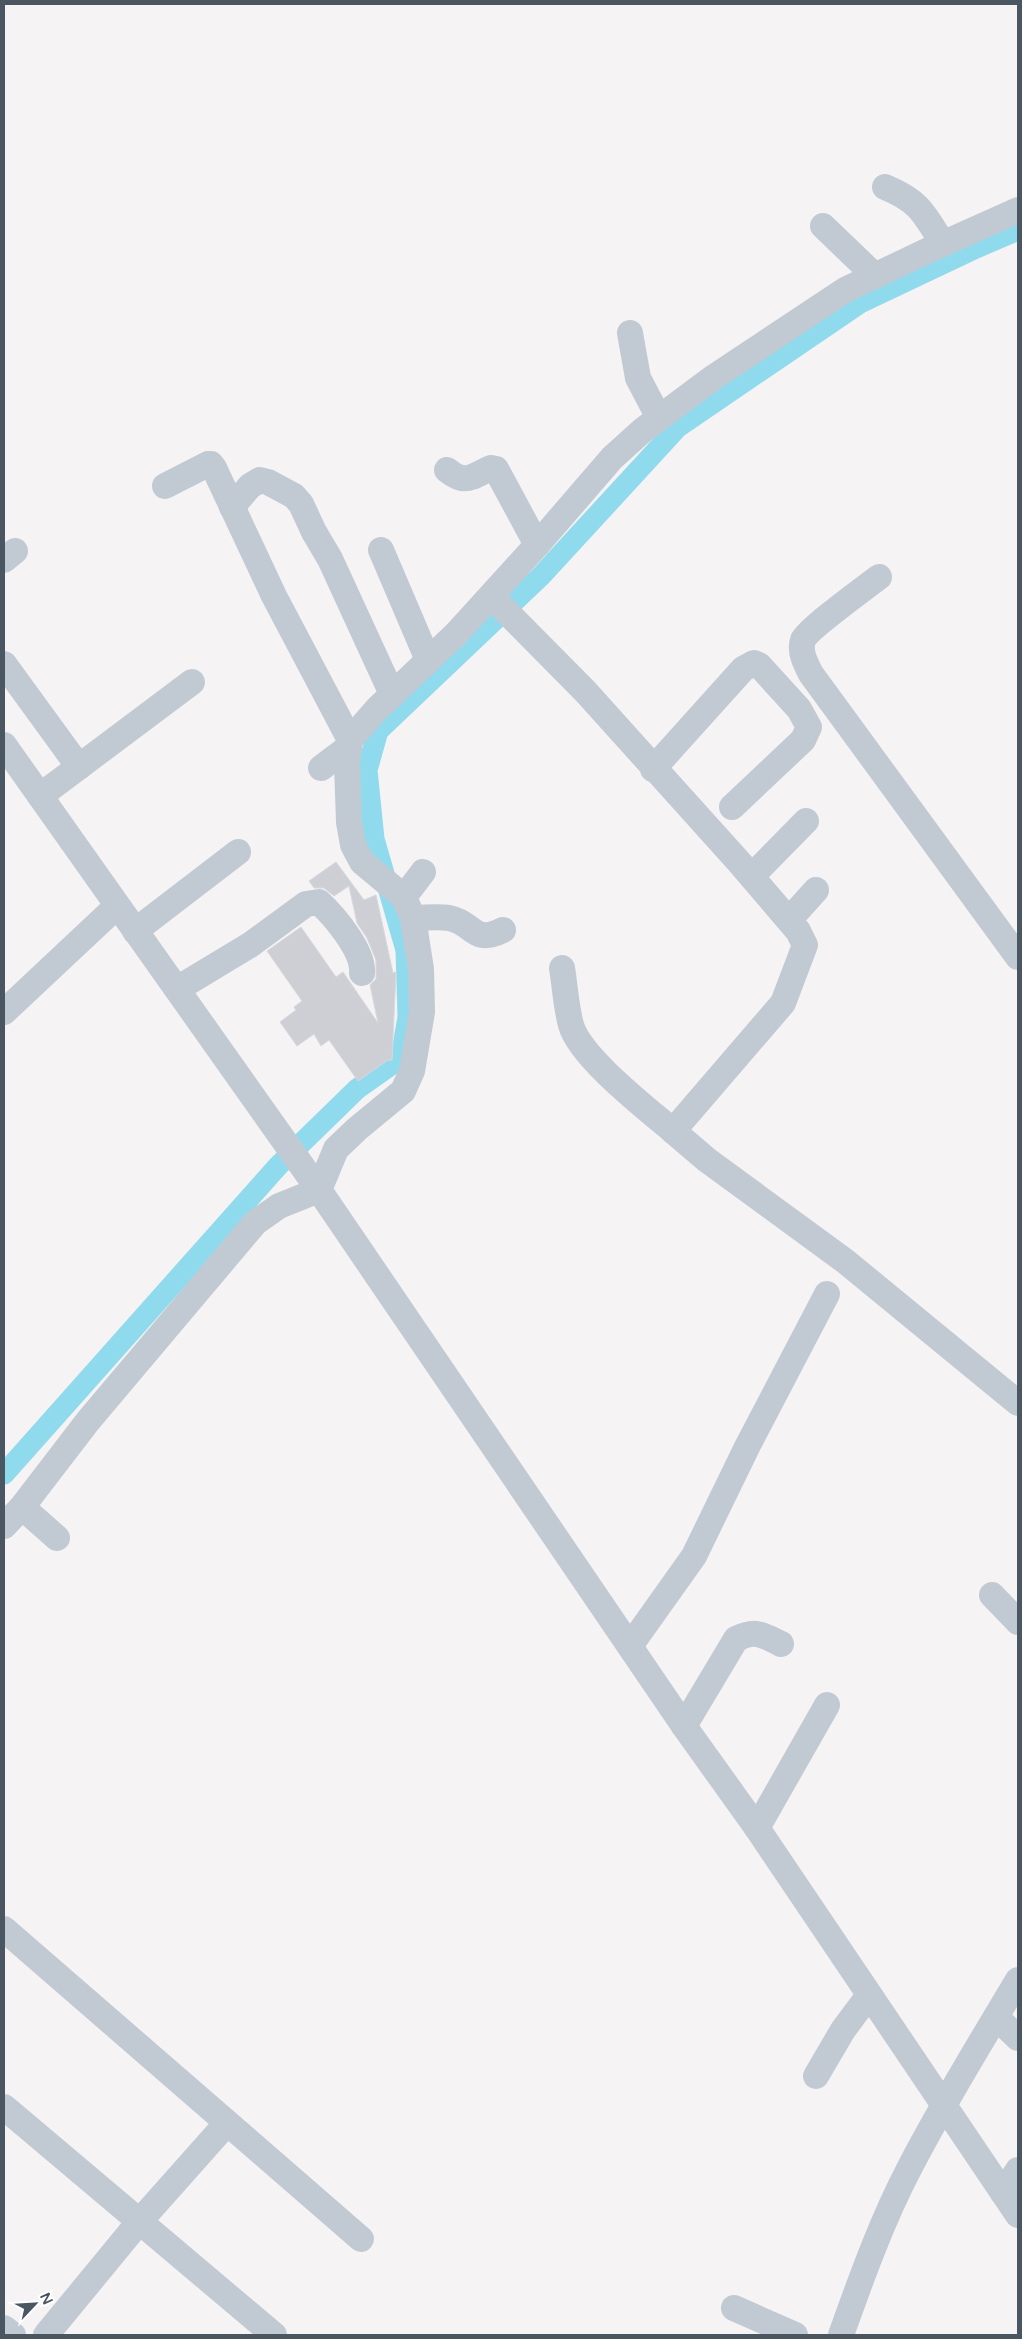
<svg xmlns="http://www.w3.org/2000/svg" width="1022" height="2339" viewBox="0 0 1022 2339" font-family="'Varela Round',sans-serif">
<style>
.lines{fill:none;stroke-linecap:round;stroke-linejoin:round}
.canal{stroke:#90daee;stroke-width:21}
.building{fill:#cdcfd5;stroke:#d7d9de}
.minor{stroke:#c1cad2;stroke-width:26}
</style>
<rect width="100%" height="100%" fill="#f5f3f3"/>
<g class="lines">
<polyline class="canal" points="4,1474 278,1166 357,1089 401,1058 408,1017 406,950 374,839 367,770 378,731 541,576 678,427 860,303 976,248 1018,230"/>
</g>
<polygon class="building" points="336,862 364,900 376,895 393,973 396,972 392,1060 388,1060 358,1081 329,1040 321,1046 314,1034 297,1046 280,1022 296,1010 294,1007 302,1001 267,951 301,927 336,977 343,972 378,1023 370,985 376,979 376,960 367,938 357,923 349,886 334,896 324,888 314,888 309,881"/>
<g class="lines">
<g class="minor">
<path d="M885 187C919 201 924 213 943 244"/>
<polyline points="823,226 875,276"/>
<polyline points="630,333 638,378 659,418"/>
<path d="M447 470C466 485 470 477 491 468L496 469 537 545"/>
<polyline points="165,486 208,464 211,464 214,468 274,596 350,740"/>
<polyline points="232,507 250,486 260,480 268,482 294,496 301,504 314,532 330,559 392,694"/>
<polyline points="381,550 428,660"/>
<polyline points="4,560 15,551"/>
<path d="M879 577C866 587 808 629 803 640 799 652 806 664 811 674L1018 957"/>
<polyline points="491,596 585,691 739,862 798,931 805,945 783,1003 673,1131 707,1160 845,1261 1018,1403"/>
<polyline points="4,664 79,767"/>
<polyline points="4,745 319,1190 684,1726 757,1828 1018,2215"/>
<polyline points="321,768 349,747"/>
<polyline points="653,769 743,669 754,663 759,665 799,709 809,727 803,740 732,807"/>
<polyline points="40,796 192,682"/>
<polyline points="752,876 806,821"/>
<polyline points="404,897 423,872"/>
<path d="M413 918C425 918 438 916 449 918 475 923 472 945 503 930"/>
<polyline points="789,920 816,890"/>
<polyline points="135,931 238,852"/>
<path d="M562 968C565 986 566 1007 571 1025 580 1057 646 1108 673 1131"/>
<path d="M177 989 250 945 306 904 319 902C334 916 364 951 362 973"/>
<polyline points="4,1012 117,906"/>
<polyline points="22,1507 57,1538"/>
<polyline points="4,1526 22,1507 88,1421 255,1223 279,1206 319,1190 336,1149 357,1129 403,1091 412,1071 422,1012 421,969 413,918 404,897 362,862 353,845 349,822 347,763 350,740 377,709 456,634 537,545 612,458 643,430 714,377 845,290 929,250 1018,210"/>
<polyline points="992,1595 1018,1622"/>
<polyline points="630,1646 694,1556 747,1447 827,1294"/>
<path d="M684 1726 736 1639C756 1629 763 1635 781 1644"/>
<polyline points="757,1828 827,1705"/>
<polyline points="4,1929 361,2239"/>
<polyline points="996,2017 1018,2038"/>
<polyline points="816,2076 843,2030 869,1995"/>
<polyline points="4,2107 274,2335"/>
<polyline points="1003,2193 1018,2170"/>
<polyline points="734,2308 795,2335"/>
<polyline points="4,2328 13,2335"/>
<polyline points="46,2335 139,2222 227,2123"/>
<path d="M841 2335C861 2279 882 2220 910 2167 943 2103 981 2042 1018 1980"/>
</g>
</g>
<rect width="1022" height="2339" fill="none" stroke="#4a5661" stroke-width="10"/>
<g transform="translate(35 2304) rotate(65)" stroke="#ffffff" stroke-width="4" paint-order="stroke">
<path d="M0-4L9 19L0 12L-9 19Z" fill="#4a5661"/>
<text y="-8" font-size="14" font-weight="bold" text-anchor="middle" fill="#4a5661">N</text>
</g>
</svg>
